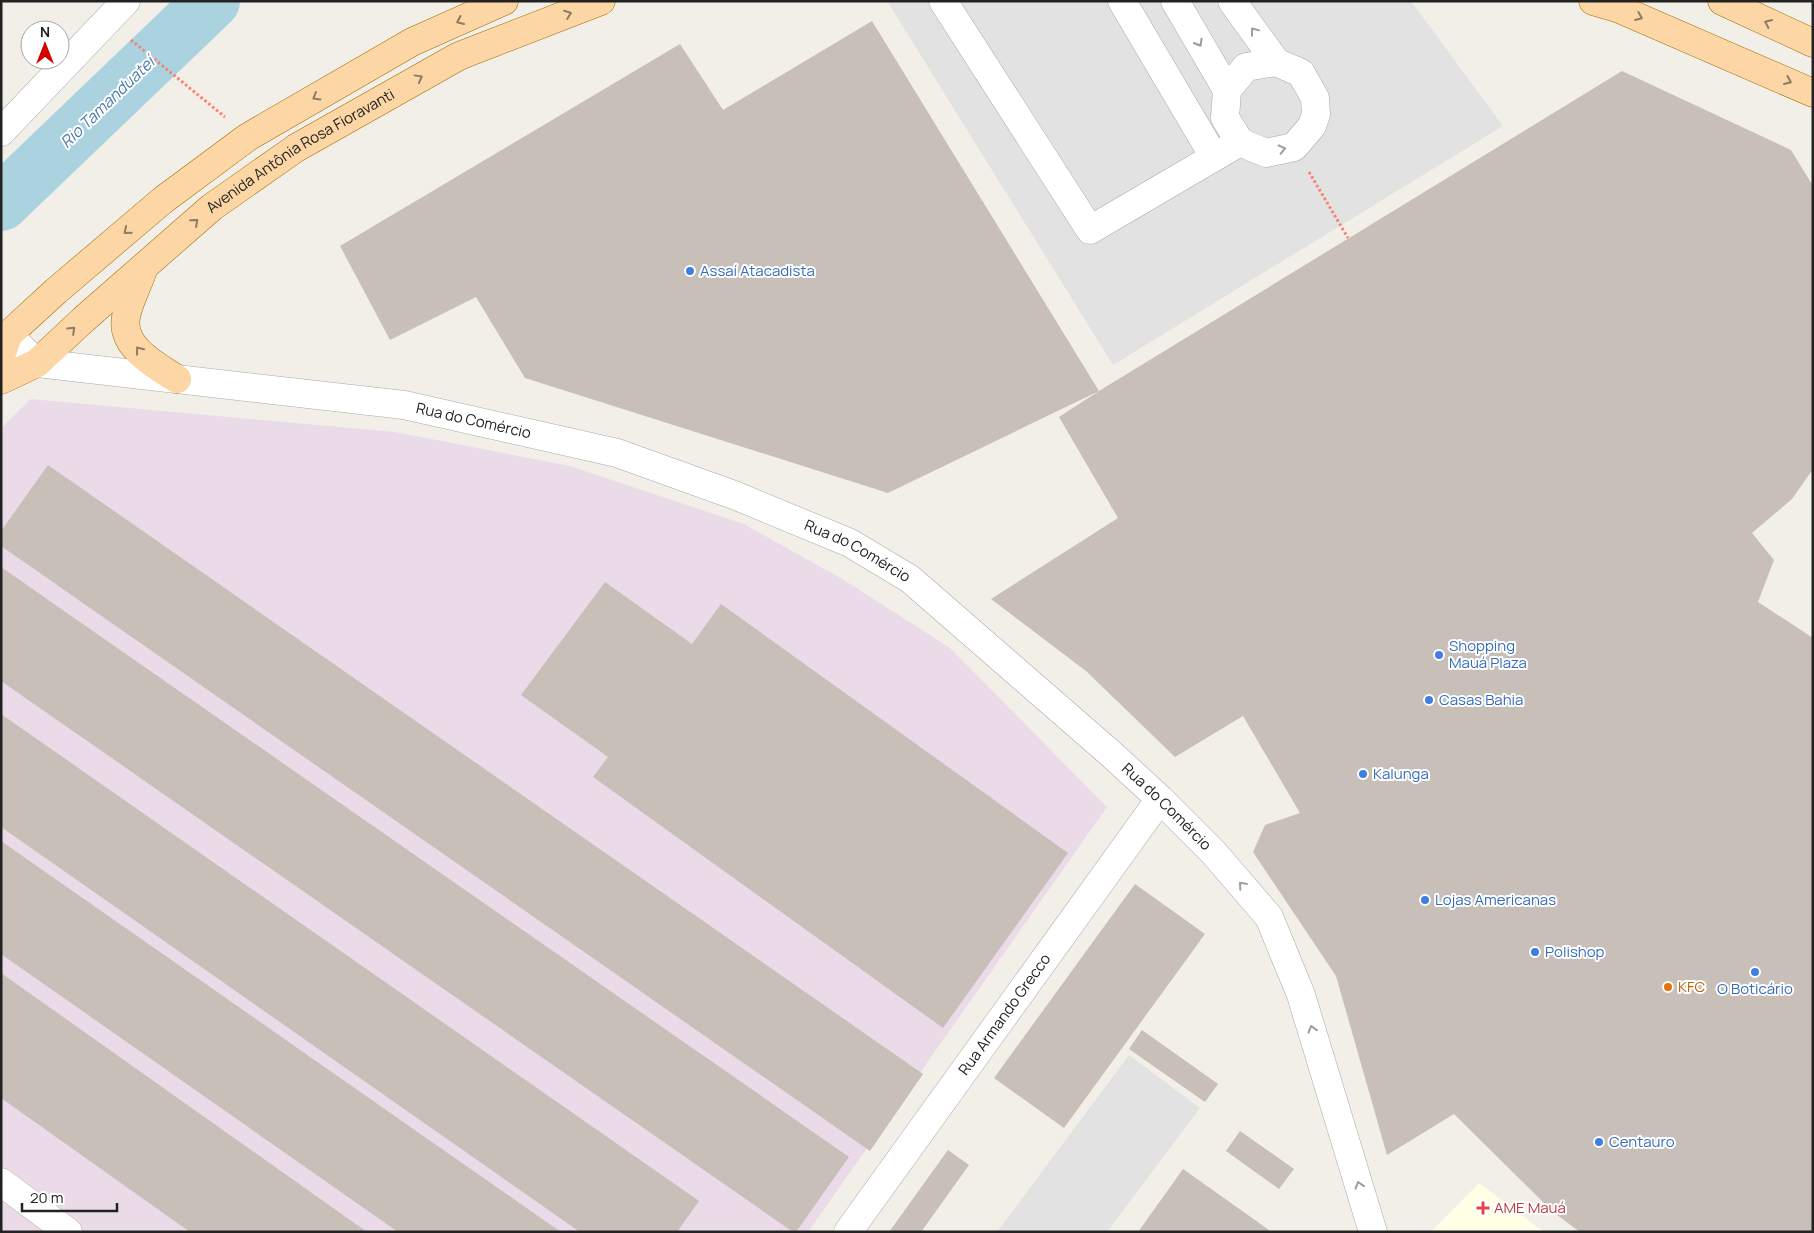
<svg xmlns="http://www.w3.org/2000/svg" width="1814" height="1233" viewBox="0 0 1814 1233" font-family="Manrope,sans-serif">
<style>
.industrial{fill:#ebdbe8}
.education{fill:#ffffe5}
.parking{fill:#e2e2e2}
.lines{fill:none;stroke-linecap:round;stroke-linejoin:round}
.river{stroke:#aad3df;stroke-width:56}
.building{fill:#c7bfb8}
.minor-casing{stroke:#a9a9a9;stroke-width:29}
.major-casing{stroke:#a06b00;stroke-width:29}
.path{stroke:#fa8072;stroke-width:3;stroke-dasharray:2.5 2.5;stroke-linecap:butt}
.minor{stroke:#fff;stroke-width:28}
.major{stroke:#fcd6a4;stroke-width:28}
.oneway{stroke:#8f7c63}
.oneway2{stroke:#9c9c9c}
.shop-dot{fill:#3f7fe0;stroke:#fff;stroke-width:2}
.food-dot{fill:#e8710a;stroke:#fff;stroke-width:2}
.health-dot{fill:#e0444e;stroke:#fff;stroke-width:2}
.labels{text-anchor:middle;stroke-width:4;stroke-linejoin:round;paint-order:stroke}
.street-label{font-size:15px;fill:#222;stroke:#fff}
.shop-label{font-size:15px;fill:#366cbe;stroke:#fff;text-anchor:start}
.food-label{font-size:15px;fill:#c56008;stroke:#fff;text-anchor:start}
.health-label{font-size:15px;fill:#be3a42;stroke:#fff;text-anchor:start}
.water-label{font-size:16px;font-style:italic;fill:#4a7aab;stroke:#fff}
</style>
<rect width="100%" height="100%" fill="#f2efe9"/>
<polygon class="industrial" points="31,399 395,432 570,466 744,524 844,580 950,648 1107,807 808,1232 1,1232 1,428"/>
<polygon class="education" points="1479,1183 1544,1232 1431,1232"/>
<g class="parking">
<polygon points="887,1 1411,1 1503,126 1113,365"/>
<polygon points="1129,1055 1200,1108 1107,1232 997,1232"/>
</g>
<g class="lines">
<polyline class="river" points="1,203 212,1"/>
</g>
<g class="building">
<polygon points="872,21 1099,391 888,493 525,378 476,297 390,340 340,246 680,44 723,110"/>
<polygon points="1622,71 1791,150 1813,186 1813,469 1792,499 1752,533 1774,560 1758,602 1813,638 1813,1232 1580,1232 1553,1212 1454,1114 1387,1155 1336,976 1253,852 1265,825 1300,813 1243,716 1175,757 1086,671 991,599 1118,518 1059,417 1099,391"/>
<polygon points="48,465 923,1074 870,1151 1,546 1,531"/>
<polygon points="1,567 849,1157 796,1232 793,1232 1,681"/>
<polygon points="605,582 692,644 721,604 1068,853 943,1028 593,777 608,757 521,695"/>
<polygon points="1,714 699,1201 677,1232 580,1232 1,827"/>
<polygon points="1,841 561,1232 398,1232 1,954"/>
<polygon points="1135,884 1205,934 1064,1128 994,1078"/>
<polygon points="1,973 367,1232 190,1232 1,1098"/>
<polygon points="1142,1030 1218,1084 1205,1102 1129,1049"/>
<polygon points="1240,1131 1294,1169 1279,1189 1226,1151"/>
<polygon points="948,1150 969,1165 921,1232 889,1232"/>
<polygon points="1183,1169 1269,1230 1268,1232 1138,1232"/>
</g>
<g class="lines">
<g class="minor-casing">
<g id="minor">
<polyline points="943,1 1090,230 1240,142"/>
<polyline points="1122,1 1214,157"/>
<polyline points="1175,1 1227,90 1225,118 1240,142 1266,153 1294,147 1312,126 1316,114 1315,98 1301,73 1276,62 1246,67 1227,90"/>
<polyline points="1232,1 1276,62"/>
<polyline points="1,132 126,1"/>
<path id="s1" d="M8 335 37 363 404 405 617 453 734 495 850 543 910 579 1110 753 1160 799 1213 852 1269 917 1301 995 1373 1232"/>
<polyline points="1,1182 68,1232"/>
<path id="s2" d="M848 1232 1160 799"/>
</g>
</g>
<g class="major-casing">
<g id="major">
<polyline points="1593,1 1617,8 1813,93"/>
<polyline points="1722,1 1813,43"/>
<path d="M143 270C138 285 129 301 126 317 120 347 157 366 177 379"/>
<polyline points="1,356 8,335 56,291 163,200 248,137 412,42 504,1"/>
<path id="s3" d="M1 380 37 363 84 319 212 207 296 148 459 56 601 1"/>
</g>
</g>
<g class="path">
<polyline points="131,40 225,117"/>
<polyline points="1309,172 1348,238"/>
</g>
<use href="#minor" class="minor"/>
<use href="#major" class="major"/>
</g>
<defs><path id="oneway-chevron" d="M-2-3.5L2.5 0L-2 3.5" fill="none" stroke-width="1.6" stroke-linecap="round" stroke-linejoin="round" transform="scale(1.25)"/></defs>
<g class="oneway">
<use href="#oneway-chevron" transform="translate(568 14) rotate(-21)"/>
<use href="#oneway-chevron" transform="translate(1639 17) rotate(23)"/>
<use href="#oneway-chevron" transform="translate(460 21) rotate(156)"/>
<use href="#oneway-chevron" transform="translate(1768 23) rotate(-155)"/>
<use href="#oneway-chevron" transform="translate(419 78) rotate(-29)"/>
<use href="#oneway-chevron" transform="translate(1788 81) rotate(23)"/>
<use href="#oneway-chevron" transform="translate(316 97) rotate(150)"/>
<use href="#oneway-chevron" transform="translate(195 222) rotate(-41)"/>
<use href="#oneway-chevron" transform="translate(127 231) rotate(140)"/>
<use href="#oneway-chevron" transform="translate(72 330) rotate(-43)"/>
<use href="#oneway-chevron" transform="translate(139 350) rotate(-128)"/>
</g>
<g class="oneway2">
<use href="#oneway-chevron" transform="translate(1254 31) rotate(-127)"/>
<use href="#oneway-chevron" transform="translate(1199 43) rotate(60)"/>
<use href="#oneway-chevron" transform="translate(1282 149) rotate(-13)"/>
<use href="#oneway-chevron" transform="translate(1242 885) rotate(-131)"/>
<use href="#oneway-chevron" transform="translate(1312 1029) rotate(-107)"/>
<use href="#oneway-chevron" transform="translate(1359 1185) rotate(-107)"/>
</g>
<g class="shop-dot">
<circle cx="690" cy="271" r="5"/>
<circle cx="1439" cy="655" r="5"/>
<circle cx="1429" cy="700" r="5"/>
<circle cx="1363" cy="774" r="5"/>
<circle cx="1425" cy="900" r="5"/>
<circle cx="1535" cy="952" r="5"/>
<circle cx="1755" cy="972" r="5"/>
<circle cx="1599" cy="1142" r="5"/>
</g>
<circle class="food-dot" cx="1668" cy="987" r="5"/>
<path class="health-dot" d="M1480.5 1200.5h5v5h5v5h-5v5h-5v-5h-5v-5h5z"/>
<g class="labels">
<g class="street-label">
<text dy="5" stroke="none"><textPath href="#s3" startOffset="379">Avenida Antônia Rosa Fioravanti</textPath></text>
<text dy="5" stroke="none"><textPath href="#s1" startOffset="481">Rua do Comércio</textPath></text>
<text dy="5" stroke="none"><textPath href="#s1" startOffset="888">Rua do Comércio</textPath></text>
<text dy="5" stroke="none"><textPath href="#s1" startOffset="1291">Rua do Comércio</textPath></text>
<text dy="5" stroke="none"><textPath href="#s2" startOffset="268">Rua Armando Grecco</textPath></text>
</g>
<g class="shop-label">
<text x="700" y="276">Assaí Atacadista</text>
<text x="1449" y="651">Shopping<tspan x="1449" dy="17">Mauá Plaza</tspan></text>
<text x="1439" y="705">Casas Bahia</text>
<text x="1373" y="779">Kalunga</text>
<text x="1435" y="905">Lojas Americanas</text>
<text x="1545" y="957">Polishop</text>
<text x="1755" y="994" text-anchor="middle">O Boticário</text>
<text x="1609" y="1147">Centauro</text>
</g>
<g class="food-label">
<text x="1678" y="992">KFC</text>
</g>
<g class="health-label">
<text x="1494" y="1213">AME Mauá</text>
</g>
<g class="water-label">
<text transform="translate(107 102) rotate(-44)" y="6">Rio Tamanduateí</text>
</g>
</g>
<rect width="1814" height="1233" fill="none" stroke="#222222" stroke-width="5"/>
<g transform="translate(45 45)"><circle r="24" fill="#ffffff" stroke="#a7a7a7"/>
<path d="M0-4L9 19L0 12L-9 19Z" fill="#d40000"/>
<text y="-8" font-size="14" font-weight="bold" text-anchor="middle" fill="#222222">N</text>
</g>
<path d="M22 1203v8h95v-8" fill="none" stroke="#222222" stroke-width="2.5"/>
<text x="30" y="1203" font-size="15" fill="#222222" stroke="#ffffff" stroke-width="4" paint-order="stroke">20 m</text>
</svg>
